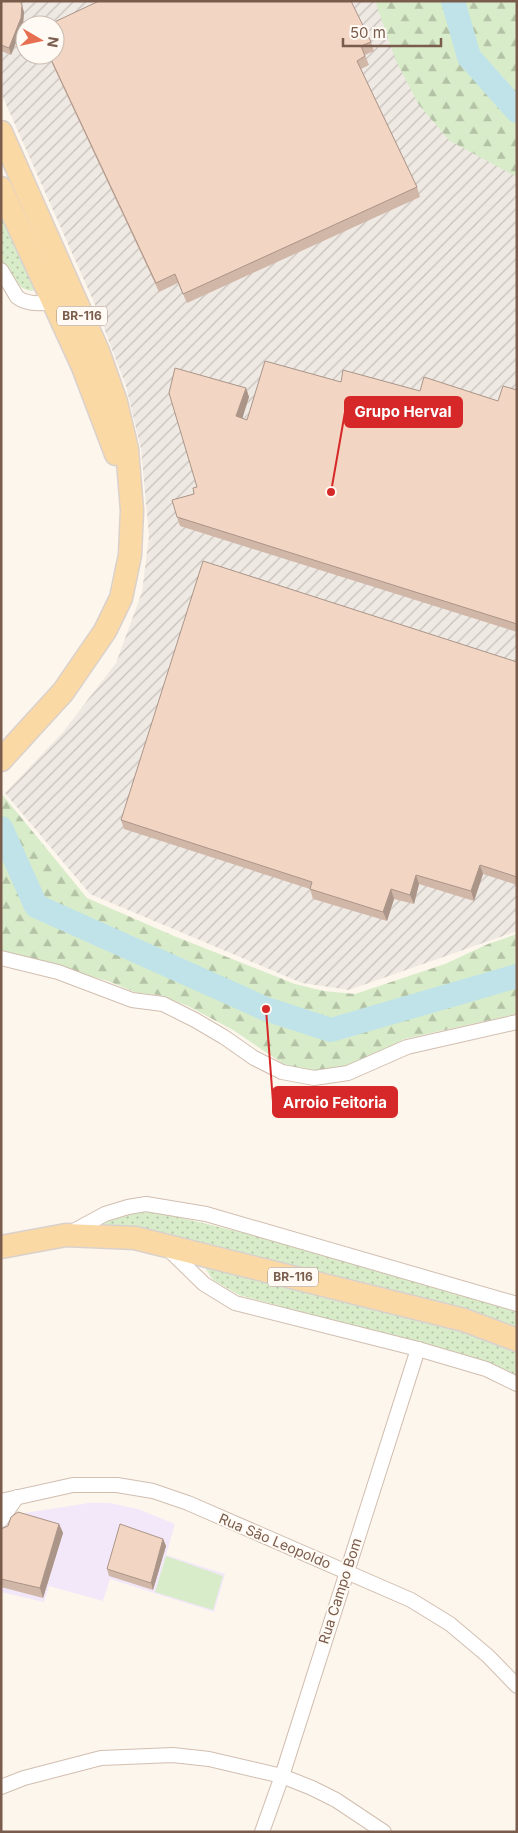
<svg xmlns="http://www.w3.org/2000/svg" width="518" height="1833" viewBox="0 0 518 1833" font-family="Inter,sans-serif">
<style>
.industrial{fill:url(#industrial-furrows);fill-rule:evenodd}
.education{fill:#f3e8fa}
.grass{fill:url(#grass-dots)}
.forest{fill:url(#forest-firs)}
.garden{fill:#d8ecc9}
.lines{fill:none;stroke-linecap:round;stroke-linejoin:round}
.river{stroke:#bfe3e8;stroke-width:24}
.street-casing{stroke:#d1beb0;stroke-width:16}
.primary-casing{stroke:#dad1cd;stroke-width:25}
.street{stroke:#fff;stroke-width:14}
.primary{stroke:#fbd9a5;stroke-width:22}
.wall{fill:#d1b7a8}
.shaded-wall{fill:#aa9588}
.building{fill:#f3d5c3;stroke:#aa9588}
.labels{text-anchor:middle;stroke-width:4;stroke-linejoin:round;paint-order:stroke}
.shield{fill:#fffaf3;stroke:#a28b7f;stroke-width:1}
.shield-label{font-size:12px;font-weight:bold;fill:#7a5c4d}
.street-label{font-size:14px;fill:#7a5c4d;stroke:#fffaf3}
.leader{fill:none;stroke:#d62828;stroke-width:2}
.callout-dot{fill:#d62828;stroke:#fffaf3;stroke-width:2}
.callout{fill:#d62828;stroke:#d62828;stroke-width:2}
.callout-label{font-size:15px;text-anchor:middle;font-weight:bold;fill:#fff}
</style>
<defs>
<pattern id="industrial-furrows" width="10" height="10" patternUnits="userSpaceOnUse" patternTransform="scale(1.25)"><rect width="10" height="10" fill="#efe9e4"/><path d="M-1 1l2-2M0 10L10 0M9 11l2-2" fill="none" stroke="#c7c0bb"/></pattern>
<pattern id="grass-dots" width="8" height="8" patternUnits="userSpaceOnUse" patternTransform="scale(1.25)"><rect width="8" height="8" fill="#d8ecc9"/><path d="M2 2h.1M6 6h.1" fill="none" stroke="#b4c2a5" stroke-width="1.8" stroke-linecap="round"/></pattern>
<pattern id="forest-firs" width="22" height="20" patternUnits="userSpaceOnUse" patternTransform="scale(1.25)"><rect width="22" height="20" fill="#d8ecc9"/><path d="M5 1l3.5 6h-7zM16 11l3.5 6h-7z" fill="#b4c2a5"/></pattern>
</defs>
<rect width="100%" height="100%" fill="#fdf6ec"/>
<path class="industrial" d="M1 1H387L517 166V931L349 990 302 983 90 894 5 793 63 732 116 663 142 592 149 536 141 449 126 386 96 307 1 93ZM25 25H55V55H25Z"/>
<polygon class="education" points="89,1503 110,1503 138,1509 175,1524 166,1555 225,1574 214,1612 110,1579 103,1601 49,1586 44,1602 1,1592 1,1527 18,1514"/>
<g class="grass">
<path d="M1 215 36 289 32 291C18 290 5 272 1 259 0 249 1 227 1 215Z"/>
<path d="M154 1212C267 1236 377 1269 488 1300L517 1312V1331L220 1247 155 1233 93 1228 127 1213Z"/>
<polygon points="200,1260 464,1326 517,1346 517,1377 483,1362 239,1295 213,1280"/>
</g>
<g class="forest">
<polygon points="375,1 517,1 517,177 450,141 419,105 396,61"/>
<polygon points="1,793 87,898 174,936 295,984 324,991 355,994 445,964 488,944 517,934 517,1014 404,1039 384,1051 349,1065 315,1071 285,1065 233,1030 188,1006 159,995 137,993 108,981 1,952"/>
</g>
<polygon class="garden" points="166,1556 223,1576 213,1610 155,1592"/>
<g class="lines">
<g class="river">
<polyline points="453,1 469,57 517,111"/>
<polyline points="1,828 36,906 266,1009 331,1030 517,976"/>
</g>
<g class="street-casing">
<g id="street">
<path d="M1 270 17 297C26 304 40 304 52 302"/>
<polyline points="1,958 58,972 132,1000 163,1004 195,1020 224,1037 254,1058 282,1072 314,1078 348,1073 407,1047 517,1022"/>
<polyline points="70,1233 105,1214 128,1207 146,1204 206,1214 517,1304"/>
<polyline points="167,1248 204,1284 235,1303 418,1349 486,1369 517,1384"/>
<polyline points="1,1501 73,1485 117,1485 153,1491 188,1503 411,1600 450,1624 488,1656 517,1686"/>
<polyline points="1,1520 17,1497"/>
<polyline points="1,1787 24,1778 101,1758 173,1755 209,1759 282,1776 312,1788 336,1800 384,1832"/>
<polyline points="262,1832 282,1776 418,1349"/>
</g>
</g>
<g class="primary-casing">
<g id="primary">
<polyline points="1,132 98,351 116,402 127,449 132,510 130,555 121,598 105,631 63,692 1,760"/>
<polyline points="1,188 83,367 116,454"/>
<polyline points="1,1247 66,1235 135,1238 464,1320 517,1340"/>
</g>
</g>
<use href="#street" class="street"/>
<use href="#primary" class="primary"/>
</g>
<g class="wall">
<polygon points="1,1 24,12 23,25 11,55 1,51"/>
<polygon points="371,42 374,51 365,55 369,65 361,69 417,187 420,197 187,303 178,283 159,292 48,55"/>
<polygon points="341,382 498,401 517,390 517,632 180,526 177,517 194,494 246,388 249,397 242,418 247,420"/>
<polygon points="517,662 517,885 483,874 474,901 419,884 414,904 394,899 387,921 313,899 310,889 124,829 121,820"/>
<polygon points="59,1524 63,1533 43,1598 1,1587 1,1529"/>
<polygon points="163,1539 166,1546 153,1590 109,1576 107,1569"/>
</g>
<g class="shaded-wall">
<polygon points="22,5 24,12 23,25 11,55 9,48"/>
<polygon points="246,388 249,397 240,426 236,416"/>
<polygon points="480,865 483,874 474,901 471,891"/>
<polygon points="416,875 419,884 414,904 410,895"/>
<polygon points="391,889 394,899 387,921 383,912"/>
<polygon points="59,1524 63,1533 43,1598 40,1588"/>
<polygon points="163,1539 166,1546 153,1590 151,1583"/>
</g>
<g class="building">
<polygon points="1,1 20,1 22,5 21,18 9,48 1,45"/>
<polygon points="99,1 351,1 371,42 361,46 365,56 357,61 417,187 183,294 175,274 156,283 49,55 55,55 55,25 48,25"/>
<polygon points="265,361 341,382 343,370 420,391 424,377 498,401 503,386 517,390 517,624 177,517 172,500 194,494 193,488 197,487 169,393 175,368 246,388 236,416 247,420"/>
<polygon points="203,561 517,662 517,877 480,865 471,891 416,875 410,895 391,889 383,912 310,889 312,882 121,820"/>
<polygon points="18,1512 59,1524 40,1588 1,1579 1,1529 8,1526 11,1517"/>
<polygon points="120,1524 163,1539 151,1583 107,1569"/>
</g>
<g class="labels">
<g class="shield">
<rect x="57" y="306.5" width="50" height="19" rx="4"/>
<rect x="268" y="1267.5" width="50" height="19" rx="4"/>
</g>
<g class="shield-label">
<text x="82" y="320">BR-116</text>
<text x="293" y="1281">BR-116</text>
</g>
<g class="street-label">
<text transform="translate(275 1541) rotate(23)" y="5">Rua São Leopoldo</text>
<text transform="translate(340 1591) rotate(-72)" y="5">Rua Campo Bom</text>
</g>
</g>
<path class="leader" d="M331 492L345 412M266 1009L273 1102"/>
<g class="callout-dot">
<circle cx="331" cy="492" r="5"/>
<circle cx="266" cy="1009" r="5"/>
</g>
<g class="callout">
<rect x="345" y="397" width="117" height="30" rx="5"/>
<rect x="273" y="1087" width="124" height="30" rx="5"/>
</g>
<g class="callout-label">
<text x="403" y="417">Grupo Herval</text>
<text x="335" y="1108">Arroio Feitoria</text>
</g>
<rect width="518" height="1833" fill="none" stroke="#7a5c4d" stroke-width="5"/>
<g transform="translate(40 40) rotate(99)"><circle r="24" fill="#fffaf3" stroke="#cabbb1"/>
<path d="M0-4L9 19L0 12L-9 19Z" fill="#e76f51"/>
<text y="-8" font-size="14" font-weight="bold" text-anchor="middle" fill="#7a5c4d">N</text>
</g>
<path d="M343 38v8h98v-8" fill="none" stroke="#7a5c4d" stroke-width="2.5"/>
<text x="350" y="38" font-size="15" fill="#7a5c4d" stroke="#fffaf3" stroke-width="4" paint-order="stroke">50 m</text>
</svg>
